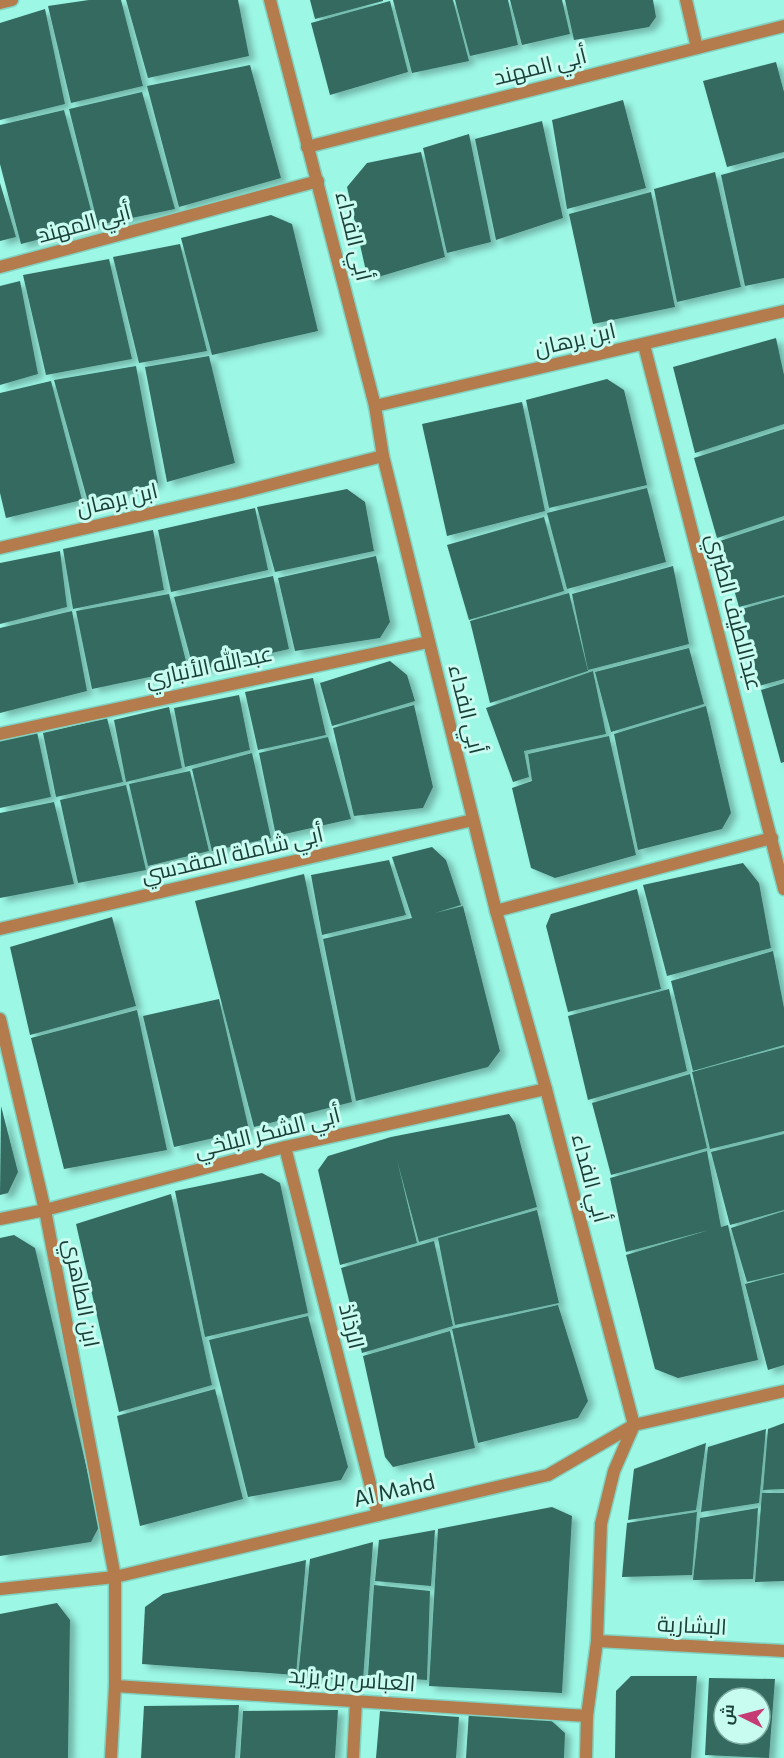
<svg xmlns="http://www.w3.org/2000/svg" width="784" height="1758" viewBox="0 0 784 1758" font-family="Commissioner,Cairo,sans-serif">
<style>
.building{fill:#346a60;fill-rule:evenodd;filter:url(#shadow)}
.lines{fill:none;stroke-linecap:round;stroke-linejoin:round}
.minor-casing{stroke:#82d2c2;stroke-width:15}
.minor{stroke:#b47c4c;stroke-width:12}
.labels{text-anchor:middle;stroke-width:6;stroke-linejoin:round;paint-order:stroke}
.street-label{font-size:22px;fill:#183f38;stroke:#c9fcf1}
</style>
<defs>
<filter id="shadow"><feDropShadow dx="6" dy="4" stdDeviation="3" flood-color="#0004"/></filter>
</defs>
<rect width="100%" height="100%" fill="#9cf7e5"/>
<g class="building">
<polygon points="89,0 121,0 143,86 71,103 48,6"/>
<polygon points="126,0 238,0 249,56 148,78"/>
<polygon points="310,0 383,0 383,1 315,19"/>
<polygon points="393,0 453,0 469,61 412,73"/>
<polygon points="455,0 508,0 518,45 470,56"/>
<polygon points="510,0 562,0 570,34 522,45"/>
<polygon points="565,0 653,0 656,17 649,27 574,40"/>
<polygon points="390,1 408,72 330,95 311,23"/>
<polygon points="45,9 65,104 0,120 0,23"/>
<polygon points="776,62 784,92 784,152 727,167 703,81"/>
<polygon points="250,65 281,178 179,207 147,86"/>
<polygon points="142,92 175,209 98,225 69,109"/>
<polygon points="623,100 646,188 567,209 552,120"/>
<polygon points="64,110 95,225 21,244 0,164 0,125"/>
<polygon points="542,121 563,218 496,240 475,139"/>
<polygon points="469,134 491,242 447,253 423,148"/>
<polygon points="421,152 445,257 368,280 347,187 367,163"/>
<polygon points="784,158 784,278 745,286 721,175"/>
<polygon points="715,172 741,287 677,302 654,189"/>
<polygon points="0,183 16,237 0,241"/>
<polygon points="651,192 675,307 593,324 569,214"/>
<polygon points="271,215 292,224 318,331 212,355 181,238"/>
<polygon points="180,244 207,351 139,363 113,257"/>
<polygon points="109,259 132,359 46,375 23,275"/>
<polygon points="20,281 38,374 0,385 0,286"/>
<polygon points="776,338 784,375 784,424 695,453 673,367"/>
<polygon points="209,356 235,463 167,482 145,367"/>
<polygon points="136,366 158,483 88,502 54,380"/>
<polygon points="607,379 624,390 647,485 549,508 526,400"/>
<polygon points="51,381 82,500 6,518 0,493 0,393"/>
<polygon points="522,402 545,511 447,536 422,424"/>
<polygon points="784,429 784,516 717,538 694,458"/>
<polygon points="647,488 666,562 567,589 547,513"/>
<polygon points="347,489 365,502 374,551 275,572 257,507"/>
<polygon points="255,508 268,570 171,592 158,530"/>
<polygon points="544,517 564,591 469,620 447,545"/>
<polygon points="784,520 784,595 739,607 720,541"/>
<polygon points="153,530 164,590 73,609 63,549"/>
<polygon points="60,551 67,607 0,624 0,563"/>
<polygon points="376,556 390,622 380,638 295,651 278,578"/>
<polygon points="673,566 689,644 588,670 572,594"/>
<polygon points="273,576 289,649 194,671 174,597"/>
<polygon points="569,593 588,671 490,703 470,621"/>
<polygon points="169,594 188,669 92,689 76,611"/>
<polygon points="784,597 784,679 759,686 742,609"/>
<polygon points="72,611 87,691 0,713 0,628"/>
<polygon points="689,648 704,704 611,732 595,672"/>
<polygon points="390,661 407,675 415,701 332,726 320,683"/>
<polygon points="593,671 606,734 524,751 529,777 513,782 486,708"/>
<polygon points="313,678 326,735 258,750 245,692"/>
<polygon points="784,683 784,762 781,763 761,690"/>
<polygon points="239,695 250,750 185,767 174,708"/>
<polygon points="414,705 433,787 423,808 354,816 333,728"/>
<polygon points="706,706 731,813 722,829 638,850 614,734"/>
<polygon points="169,707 182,768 126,782 114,720"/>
<polygon points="107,718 123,782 56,797 43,733"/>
<polygon points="37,732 51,797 0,808 0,741"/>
<polygon points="609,736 636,855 555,878 531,868 512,788 532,781 528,754"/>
<polygon points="328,737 351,819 276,836 259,753"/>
<polygon points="252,753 271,838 212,851 192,769"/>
<polygon points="190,771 209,851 148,866 129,784"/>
<polygon points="126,785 146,870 78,883 60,800"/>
<polygon points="54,802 74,884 0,898 0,813"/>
<polygon points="432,847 446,860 461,905 435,913 463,906 500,1051 488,1067 356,1101 323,939 412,918 392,857"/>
<polygon points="389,860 406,915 322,935 311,875"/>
<polygon points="743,863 759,883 771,948 667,976 643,885"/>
<polygon points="304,874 352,1102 254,1127 195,901"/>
<polygon points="637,889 661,989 568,1012 546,926 551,914"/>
<polygon points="112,917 136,1006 30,1035 10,947"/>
<polygon points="773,951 784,1008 784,1045 693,1071 671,981"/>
<polygon points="669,989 687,1071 588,1100 568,1016"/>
<polygon points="219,999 249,1130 174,1147 143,1016"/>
<polygon points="137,1010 167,1150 64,1169 31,1038"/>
<polygon points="784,1047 784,1131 710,1149 692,1072"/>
<polygon points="690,1074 707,1148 611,1175 592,1103"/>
<polygon points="1,1106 18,1172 8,1193 0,1195"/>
<polygon points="509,1114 515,1123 537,1207 419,1242 397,1160 417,1243 340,1265 318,1170 328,1156 391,1137"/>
<polygon points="784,1134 784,1210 730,1225 711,1152"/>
<polygon points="707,1151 721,1227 728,1225 758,1360 678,1378 655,1369 626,1255 709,1230 626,1252 610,1178"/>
<polygon points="262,1173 280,1183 308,1313 205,1337 175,1191"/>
<polygon points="171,1194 212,1385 119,1412 76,1224"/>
<polygon points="537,1210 559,1303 455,1325 438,1238"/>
<polygon points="784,1211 784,1273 747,1282 731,1228"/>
<polygon points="14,1235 35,1248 100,1525 91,1542 0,1556 0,1238"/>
<polygon points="434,1241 453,1326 362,1353 341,1268"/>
<polygon points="784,1274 784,1365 768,1370 745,1284"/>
<polygon points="558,1305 588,1401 578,1418 478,1443 452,1329"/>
<polygon points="308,1316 348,1467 341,1480 248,1497 209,1340"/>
<polygon points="450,1331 475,1448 393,1467 385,1457 363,1356"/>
<polygon points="215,1389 243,1499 140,1526 117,1416"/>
<polygon points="784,1423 784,1489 763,1490 768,1429"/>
<polygon points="766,1429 759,1503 701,1512 708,1447"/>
<polygon points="706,1443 696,1510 628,1520 634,1469"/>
<polygon points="762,1493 784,1493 784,1581 755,1582"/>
<polygon points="552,1507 572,1516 562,1693 429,1686 438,1529"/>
<polygon points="758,1508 753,1579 693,1580 700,1518"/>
<polygon points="697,1512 692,1575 622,1577 627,1523"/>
<polygon points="435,1530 431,1586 375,1581 379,1540"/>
<polygon points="373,1542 363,1680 298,1677 310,1559"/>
<polygon points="306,1560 296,1675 142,1664 145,1607 163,1594"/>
<polygon points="374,1585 430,1591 427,1680 368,1676"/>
<polygon points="57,1603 70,1620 68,1758 0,1758 0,1614"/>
<polygon points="631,1676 697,1676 691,1758 615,1758 616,1691"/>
<path d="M709 1678 775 1679 769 1758 705 1755ZM724 1698H760V1734H724Z"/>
<polygon points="239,1705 235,1758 141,1758 144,1706"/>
<polygon points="338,1710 335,1758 240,1758 243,1711"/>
<polygon points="380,1711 459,1717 456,1758 376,1758"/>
<polygon points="469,1711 545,1715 565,1733 564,1758 466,1758"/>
</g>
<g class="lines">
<g class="minor-casing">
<g id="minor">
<polyline points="270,0 375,406 383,456 496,911 546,1089 634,1425 614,1471 601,1524 597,1641 587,1716 586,1758"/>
<polyline points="686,0 697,48"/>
<polyline points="0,3 12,0"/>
<polyline points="307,147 784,26"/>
<polyline points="0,267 318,181"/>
<polyline points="644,345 784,889"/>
<polyline points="375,406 784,311"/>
<polyline points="0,548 238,493 383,456"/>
<polyline points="0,734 428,642"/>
<polyline points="496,911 772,838"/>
<polyline points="0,929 473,820"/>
<polyline points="0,1019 45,1210 115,1577 115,1686 111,1758"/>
<polyline points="285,1147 378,1515"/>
<polyline points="0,1219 45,1210 285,1147 546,1089"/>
<polyline points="0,1589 115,1577 548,1475 634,1425 784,1391"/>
<polyline points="597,1641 784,1651"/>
<polyline points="115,1686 587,1716"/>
<polyline points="353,1758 356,1700"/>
</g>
</g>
<use href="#minor" class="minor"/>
</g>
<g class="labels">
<g class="street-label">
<text transform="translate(540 66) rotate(-14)" y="8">أبي المهند</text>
<text transform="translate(84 223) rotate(-15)" y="8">أبي المهند</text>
<text transform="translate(354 236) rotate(76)" y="8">أبي الفداء</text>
<text transform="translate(575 339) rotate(-13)" y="8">ابن برهان</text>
<text transform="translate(117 499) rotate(-13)" y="8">ابن برهان</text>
<text transform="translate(735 612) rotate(75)" y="8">عبداللطيف الطبري</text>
<text transform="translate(209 666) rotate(-12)" y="8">عبدالله الأنباري</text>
<text transform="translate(467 709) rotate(76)" y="8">أبي الفداء</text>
<text transform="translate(232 854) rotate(-13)" y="8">أبي شاملة المقدسي</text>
<text transform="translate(267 1132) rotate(-14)" y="8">أبي الشكر البلخي</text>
<text transform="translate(591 1178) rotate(75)" y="8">أبي الفداء</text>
<text transform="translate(82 1293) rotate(79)" y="8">ابن الطاهري</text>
<text transform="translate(352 1326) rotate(76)" y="8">الرذاذ</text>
<text transform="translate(394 1490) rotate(-13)" y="8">Al Mahd</text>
<text transform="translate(692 1625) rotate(3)" y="8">البشارية</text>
<text transform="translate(352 1679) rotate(4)" y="8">العباس بن يزيد</text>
</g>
</g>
<g transform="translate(742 1716) rotate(276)"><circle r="28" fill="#c9fcf1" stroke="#82b0a7" stroke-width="1.5"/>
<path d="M0-4.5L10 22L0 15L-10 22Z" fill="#c53b73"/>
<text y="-9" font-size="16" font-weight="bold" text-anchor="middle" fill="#183f38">ش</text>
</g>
</svg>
